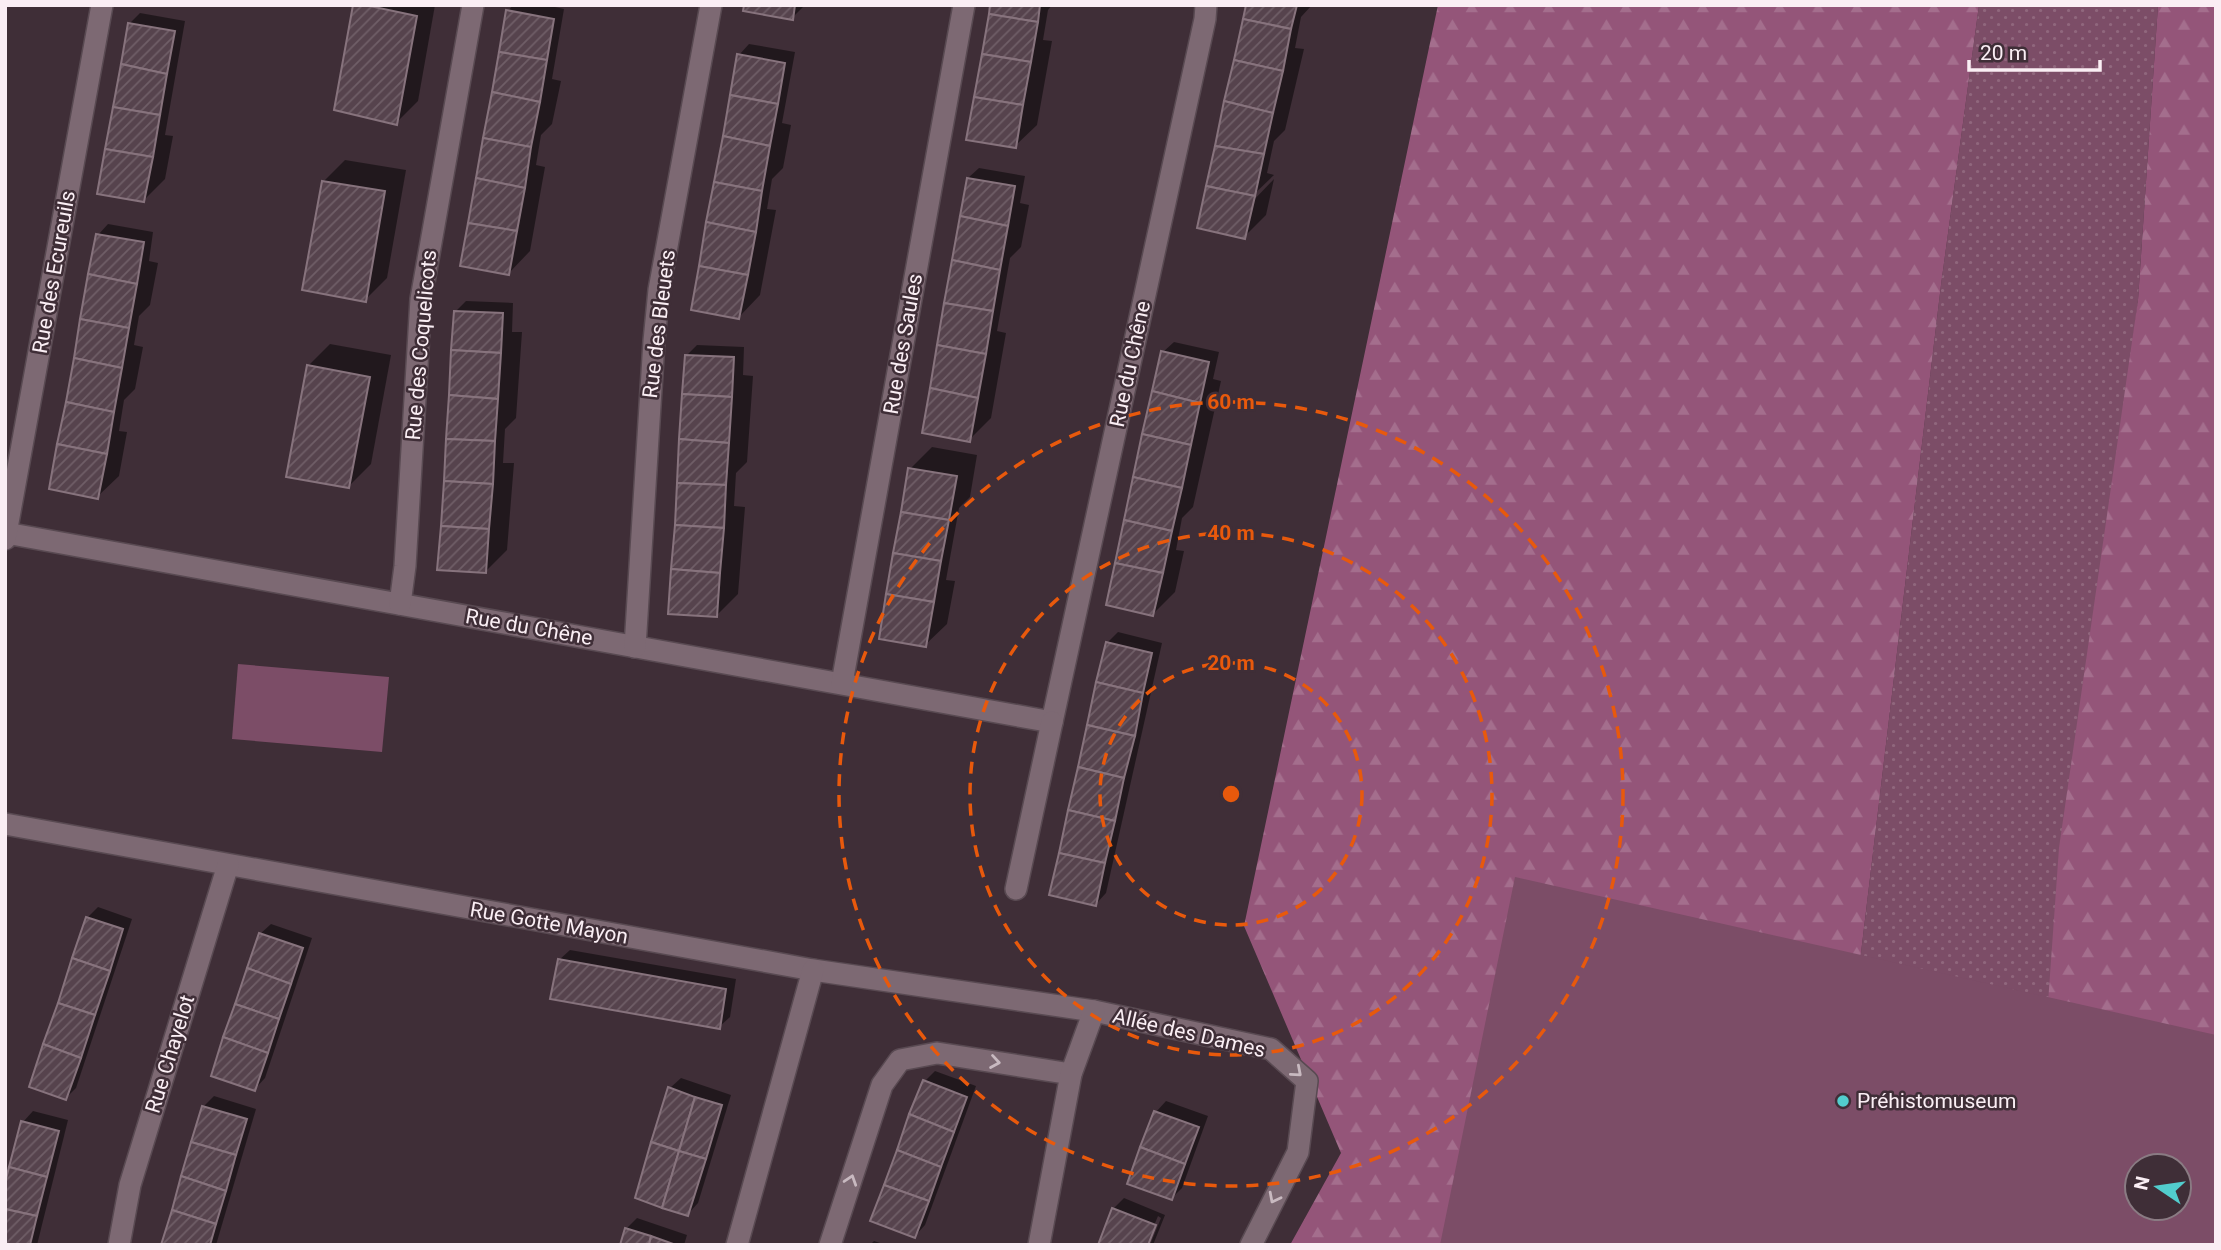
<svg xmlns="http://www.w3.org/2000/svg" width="2221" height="1250" viewBox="0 0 2221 1250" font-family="Roboto,sans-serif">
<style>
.grass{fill:url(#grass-dots)}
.forest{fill:url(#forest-firs);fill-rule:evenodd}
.park{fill:#7c4d67;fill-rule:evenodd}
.shadow{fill:#0007}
.building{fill:url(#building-hatch);stroke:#87737d;stroke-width:2}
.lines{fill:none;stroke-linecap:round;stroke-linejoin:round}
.street-casing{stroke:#594a52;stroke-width:24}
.street{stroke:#7d6973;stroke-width:21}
.oneway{stroke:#c8b9c0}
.ring{fill:none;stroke:#e8590c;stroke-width:3.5;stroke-dasharray:12 9}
.poi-dot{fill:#52cdcd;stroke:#3f2e37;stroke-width:2.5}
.labels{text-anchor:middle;stroke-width:5;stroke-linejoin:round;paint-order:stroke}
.street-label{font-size:21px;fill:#faeef4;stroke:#3f2e37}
.poi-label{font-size:21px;fill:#faeef4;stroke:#3f2e37;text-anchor:start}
.centre{fill:#e8590c;stroke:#3f2e37;stroke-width:3.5}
.ring-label{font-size:21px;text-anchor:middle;font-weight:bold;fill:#e8590c;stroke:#3f2e37;stroke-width:5;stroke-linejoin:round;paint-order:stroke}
</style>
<defs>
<pattern id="grass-dots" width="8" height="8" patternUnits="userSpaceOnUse" patternTransform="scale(1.75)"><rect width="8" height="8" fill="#7c4d67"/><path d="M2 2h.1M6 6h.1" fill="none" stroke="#90677d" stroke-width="1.8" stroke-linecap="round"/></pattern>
<pattern id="forest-firs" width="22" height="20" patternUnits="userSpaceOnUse" patternTransform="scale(1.75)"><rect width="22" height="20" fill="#945579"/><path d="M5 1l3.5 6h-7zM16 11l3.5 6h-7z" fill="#a46e8d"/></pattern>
<pattern id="building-hatch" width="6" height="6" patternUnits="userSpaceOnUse" patternTransform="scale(1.75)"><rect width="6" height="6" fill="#56434d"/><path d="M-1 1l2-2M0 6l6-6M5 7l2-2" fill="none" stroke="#6f5e67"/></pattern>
</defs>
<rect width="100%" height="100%" fill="#3f2e37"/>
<polygon class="grass" points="1979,5 2158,5 2138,300 2032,1229 1826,1245 1941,285"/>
<g class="forest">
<polygon points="1438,5 1979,5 1941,285 1826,1245 1290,1245 1341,1153 1244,926"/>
<path d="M2158 5H2216V1245H2034L2032 1229 2059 848 2138 300ZM2137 1166H2179V1208H2137Z"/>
</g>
<g class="park">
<polygon points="238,664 389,677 382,752 232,739"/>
<path d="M1515 877 2216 1035V1245H1440ZM2137 1166H2179V1208H2137Z"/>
</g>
<g class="shadow">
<polygon points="355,5 435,5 418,101 396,123"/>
<polygon points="513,5 546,5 564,9 552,79 561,81 552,124 541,135 536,165 545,167 530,251 509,273 508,11"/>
<polygon points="746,5 805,5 792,18"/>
<polygon points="992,5 1052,5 1048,10 1043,40 1052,41 1037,125 1015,146"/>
<polygon points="1247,5 1312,5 1301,17 1295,48 1304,49 1285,130 1274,141 1267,173 1274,175 1247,201 1250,204 1274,179 1266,215 1244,237"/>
<polygon points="140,13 185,21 165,135 173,136 165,179 143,201 129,24"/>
<polygon points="749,44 795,52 782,123 791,125 783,168 772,179 767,209 776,210 760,295 739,317 739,55"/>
<polygon points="345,160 406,170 387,278 365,300 323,182"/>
<polygon points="979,168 1025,176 1020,203 1029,205 1021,247 1010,258 997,331 1006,333 991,418 969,440 968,178"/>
<polygon points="108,224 153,232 149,261 158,263 150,305 139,316 134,345 143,347 135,389 124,400 119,431 127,432 119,476 97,497 98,235"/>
<polygon points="466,301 513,303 512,332 522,332 516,418 505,429 503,463 514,463 507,550 486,571 455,312"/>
<polygon points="1174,342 1219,352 1213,379 1221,381 1193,507 1182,518 1176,550 1184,551 1175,592 1153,614 1163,352"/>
<polygon points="330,344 391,355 371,464 349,486 309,365"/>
<polygon points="697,345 744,347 743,375 753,376 747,462 736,473 734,506 745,507 738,594 717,615 686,356"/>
<polygon points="932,447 977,455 970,497 959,508 946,580 955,581 947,624 925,645 910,469"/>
<polygon points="1118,632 1162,643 1106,893 1096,904 1107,643"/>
<polygon points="98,907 132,919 76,1088 66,1098 31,1086 88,917"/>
<polygon points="271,924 312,938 265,1078 255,1089 260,934"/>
<polygon points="570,950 736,979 730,1017 719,1027 559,960"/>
<polygon points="935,1071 976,1086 925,1225 915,1236 925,1081"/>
<polygon points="681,1078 731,1095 698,1203 688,1214 670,1088"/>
<polygon points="214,1096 256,1109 216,1245 163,1245 203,1107"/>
<polygon points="1166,1101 1208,1116 1182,1188 1172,1198 1156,1112"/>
<polygon points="33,1111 68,1120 37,1245 5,1245 23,1122"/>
<polygon points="1124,1198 1165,1215 1153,1245 1150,1245 1161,1218 1158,1216 1146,1245 1113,1209"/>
<polygon points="637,1218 687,1235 684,1245 622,1245 626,1229"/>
<polygon points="874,1241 886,1245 870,1245"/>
</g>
<g class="building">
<polygon points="353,5 365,5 417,16 397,125 334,110"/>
<polygon points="744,5 795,5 793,20 743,11"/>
<polygon points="990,5 1040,5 1038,22 989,14"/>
<polygon points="1246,5 1297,5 1291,29 1243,19"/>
<polygon points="506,10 554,19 547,60 499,52"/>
<polygon points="989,14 1038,22 1031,62 982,54"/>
<polygon points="1243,19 1291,29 1283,71 1234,60"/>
<polygon points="128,23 175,31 167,74 121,64"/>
<polygon points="499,52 547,60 540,102 492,92"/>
<polygon points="737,54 785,63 778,104 730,95"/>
<polygon points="982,54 1031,62 1023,105 974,97"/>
<polygon points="1234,60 1283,71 1273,113 1224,101"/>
<polygon points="121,64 167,74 160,115 113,107"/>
<polygon points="492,92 540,102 531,147 483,138"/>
<polygon points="730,95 778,104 770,146 723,136"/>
<polygon points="974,97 1023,105 1016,148 966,140"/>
<polygon points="1224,101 1273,113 1264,154 1215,146"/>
<polygon points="113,107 160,115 153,157 105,149"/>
<polygon points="723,136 770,146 762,191 714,182"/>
<polygon points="483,138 531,147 525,188 476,178"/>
<polygon points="1215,146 1264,154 1255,196 1206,186"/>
<polygon points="105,149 153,157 144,202 97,194"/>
<polygon points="476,178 525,188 517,231 468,223"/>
<polygon points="967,178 1015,186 1008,226 960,216"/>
<polygon points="322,181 385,191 366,302 302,290"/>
<polygon points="714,182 762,191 756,232 706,222"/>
<polygon points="1206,186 1255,196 1245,239 1197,228"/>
<polygon points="960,216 1008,226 1000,270 952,260"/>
<polygon points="706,222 756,232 748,275 699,266"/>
<polygon points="468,223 517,231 509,275 460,266"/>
<polygon points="96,234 144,242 137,284 88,274"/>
<polygon points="952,260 1000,270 993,311 944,303"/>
<polygon points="699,266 748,275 739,319 691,310"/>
<polygon points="88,274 137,284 129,328 80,319"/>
<polygon points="944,303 993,311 986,354 937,345"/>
<polygon points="454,311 503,313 501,353 451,350"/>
<polygon points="80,319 129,328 122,368 74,358"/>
<polygon points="937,345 986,354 978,398 930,388"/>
<polygon points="451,350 501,353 498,399 449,395"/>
<polygon points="1161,351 1209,362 1200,403 1152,391"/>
<polygon points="685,355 734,357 732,397 682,394"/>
<polygon points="74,358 122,368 114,412 66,402"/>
<polygon points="307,365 370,377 349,488 286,477"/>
<polygon points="930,388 978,398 970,442 922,433"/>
<polygon points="1152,391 1200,403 1191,445 1142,434"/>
<polygon points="682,394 732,397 729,443 679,439"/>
<polygon points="449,395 498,399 495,441 446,439"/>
<polygon points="66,402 114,412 107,454 57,444"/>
<polygon points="1142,434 1191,445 1182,488 1133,477"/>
<polygon points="446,439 495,441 493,484 444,481"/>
<polygon points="679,439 729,443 726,485 677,483"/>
<polygon points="57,444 107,454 98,499 49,489"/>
<polygon points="908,468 957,476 949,520 901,512"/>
<polygon points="1133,477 1182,488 1172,531 1124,520"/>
<polygon points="444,481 493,484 489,529 441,526"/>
<polygon points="677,483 726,485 724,528 675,525"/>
<polygon points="901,512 949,520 941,561 893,553"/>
<polygon points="1124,520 1172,531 1163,573 1115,563"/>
<polygon points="675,525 724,528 720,573 671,569"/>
<polygon points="441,526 489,529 486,573 437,570"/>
<polygon points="893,553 941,561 934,602 886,594"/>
<polygon points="1115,563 1163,573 1153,616 1106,605"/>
<polygon points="671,569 720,573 717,617 668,614"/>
<polygon points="886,594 934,602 926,647 879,639"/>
<polygon points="1106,642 1152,653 1143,693 1096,682"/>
<polygon points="1096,682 1143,693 1135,736 1087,725"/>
<polygon points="1087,725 1135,736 1124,778 1078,767"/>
<polygon points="1078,767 1124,778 1115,821 1068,810"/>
<polygon points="1068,810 1115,821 1105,863 1059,853"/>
<polygon points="1059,853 1105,863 1096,906 1049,895"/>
<polygon points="86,917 123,929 110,971 72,958"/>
<polygon points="259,933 303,948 291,984 247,968"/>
<polygon points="72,958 110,971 95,1015 58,1003"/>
<polygon points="558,959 726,989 720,1029 550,999"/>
<polygon points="247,968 291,984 279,1019 235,1004"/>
<polygon points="58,1003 95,1015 81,1058 43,1044"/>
<polygon points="235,1004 279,1019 268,1053 223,1037"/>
<polygon points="223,1037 268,1053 255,1091 211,1076"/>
<polygon points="43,1044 81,1058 66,1100 29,1087"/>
<polygon points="923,1080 967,1097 954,1132 909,1114"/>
<polygon points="668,1087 695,1097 679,1151 651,1142"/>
<polygon points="695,1097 722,1105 706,1159 679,1151"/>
<polygon points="202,1106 247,1119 236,1155 191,1142"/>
<polygon points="1154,1111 1199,1127 1185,1164 1140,1147"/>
<polygon points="909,1114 954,1132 941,1167 897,1150"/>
<polygon points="21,1121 59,1131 47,1177 9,1167"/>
<polygon points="191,1142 236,1155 226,1191 181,1176"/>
<polygon points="651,1142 679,1151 662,1208 635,1198"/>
<polygon points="1140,1147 1185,1164 1172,1200 1127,1184"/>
<polygon points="897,1150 941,1167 929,1201 884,1185"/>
<polygon points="679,1151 706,1159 688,1216 662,1208"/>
<polygon points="9,1167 47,1177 37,1216 5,1209 5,1183"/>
<polygon points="181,1176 226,1191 216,1224 172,1210"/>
<polygon points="884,1185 929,1201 915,1238 870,1221"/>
<polygon points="1112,1208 1156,1225 1148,1245 1098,1245"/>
<polygon points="5,1209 37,1216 30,1245 5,1245"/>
<polygon points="172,1210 216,1224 210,1245 161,1245"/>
<polygon points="625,1228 651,1236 649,1245 620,1245"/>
<polygon points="651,1236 676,1245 649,1245"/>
</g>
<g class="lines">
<g class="street-casing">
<g id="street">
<polyline points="6,533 1052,722 1205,19 1206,5"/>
<polyline points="5,539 102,5"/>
<polyline points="400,604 405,566 421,299 473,5"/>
<polyline points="635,647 654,341 659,290 711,5"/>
<polyline points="842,683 964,5"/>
<polyline points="5,824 813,970 1094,1011 1271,1049 1307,1081 1298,1152 1251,1245"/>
<polyline points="1016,889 1052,722"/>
<polyline points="119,1245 130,1185 228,865"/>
<polyline points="737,1245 813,970"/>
<polyline points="830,1245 882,1085 900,1060 937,1053 1071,1074"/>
<polyline points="1039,1245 1071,1074 1094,1011"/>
</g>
</g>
<use href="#street" class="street"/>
</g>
<defs><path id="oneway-chevron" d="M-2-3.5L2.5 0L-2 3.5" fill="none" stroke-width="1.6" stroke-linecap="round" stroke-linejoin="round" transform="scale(1.75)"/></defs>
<g class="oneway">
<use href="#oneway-chevron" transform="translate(995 1062) rotate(9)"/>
<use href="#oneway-chevron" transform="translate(1297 1072) rotate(41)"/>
<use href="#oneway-chevron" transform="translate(851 1180) rotate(-72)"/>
<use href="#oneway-chevron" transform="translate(1274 1198) rotate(117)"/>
</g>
<g class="ring">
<circle cx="1231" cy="794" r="131"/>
<circle cx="1231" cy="794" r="261"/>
<circle cx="1231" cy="794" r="392"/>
</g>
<circle class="poi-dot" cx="1843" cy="1101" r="7"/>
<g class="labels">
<g class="street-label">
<text transform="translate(54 272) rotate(-80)" y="7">Rue des Ecureuils</text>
<text transform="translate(659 324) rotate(-83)" y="7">Rue des Bleuets</text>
<text transform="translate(903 344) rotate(-80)" y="7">Rue des Saules</text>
<text transform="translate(421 345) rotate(-85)" y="7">Rue des Coquelicots</text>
<text transform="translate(1130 364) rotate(-78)" y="7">Rue du Chêne</text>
<text transform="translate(529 627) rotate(10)" y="7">Rue du Chêne</text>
<text transform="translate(549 923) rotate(10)" y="7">Rue Gotte Mayon</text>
<text transform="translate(1189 1033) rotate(13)" y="7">Allée des Dames</text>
<text transform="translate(170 1054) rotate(-73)" y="7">Rue Chayelot</text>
</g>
<g class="poi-label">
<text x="1857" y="1108">Préhistomuseum</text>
</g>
</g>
<circle cx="1231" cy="794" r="10" class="centre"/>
<g class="ring-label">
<text x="1231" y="409">60 m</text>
<text x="1231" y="540">40 m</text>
<text x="1231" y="670">20 m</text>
</g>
<rect width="2221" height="1250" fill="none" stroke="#faeef4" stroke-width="14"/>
<g transform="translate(2158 1187) rotate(283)"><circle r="33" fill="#3f2e37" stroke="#8a7b83" stroke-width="2"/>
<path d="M0-5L12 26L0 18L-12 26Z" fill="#52cdcd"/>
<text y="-10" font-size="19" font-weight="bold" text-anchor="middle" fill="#faeef4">N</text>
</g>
<path d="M1969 60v10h131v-10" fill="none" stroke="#faeef4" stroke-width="3.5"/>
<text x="1980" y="60" font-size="21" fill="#faeef4" stroke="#3f2e37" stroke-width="5" paint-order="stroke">20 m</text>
</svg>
